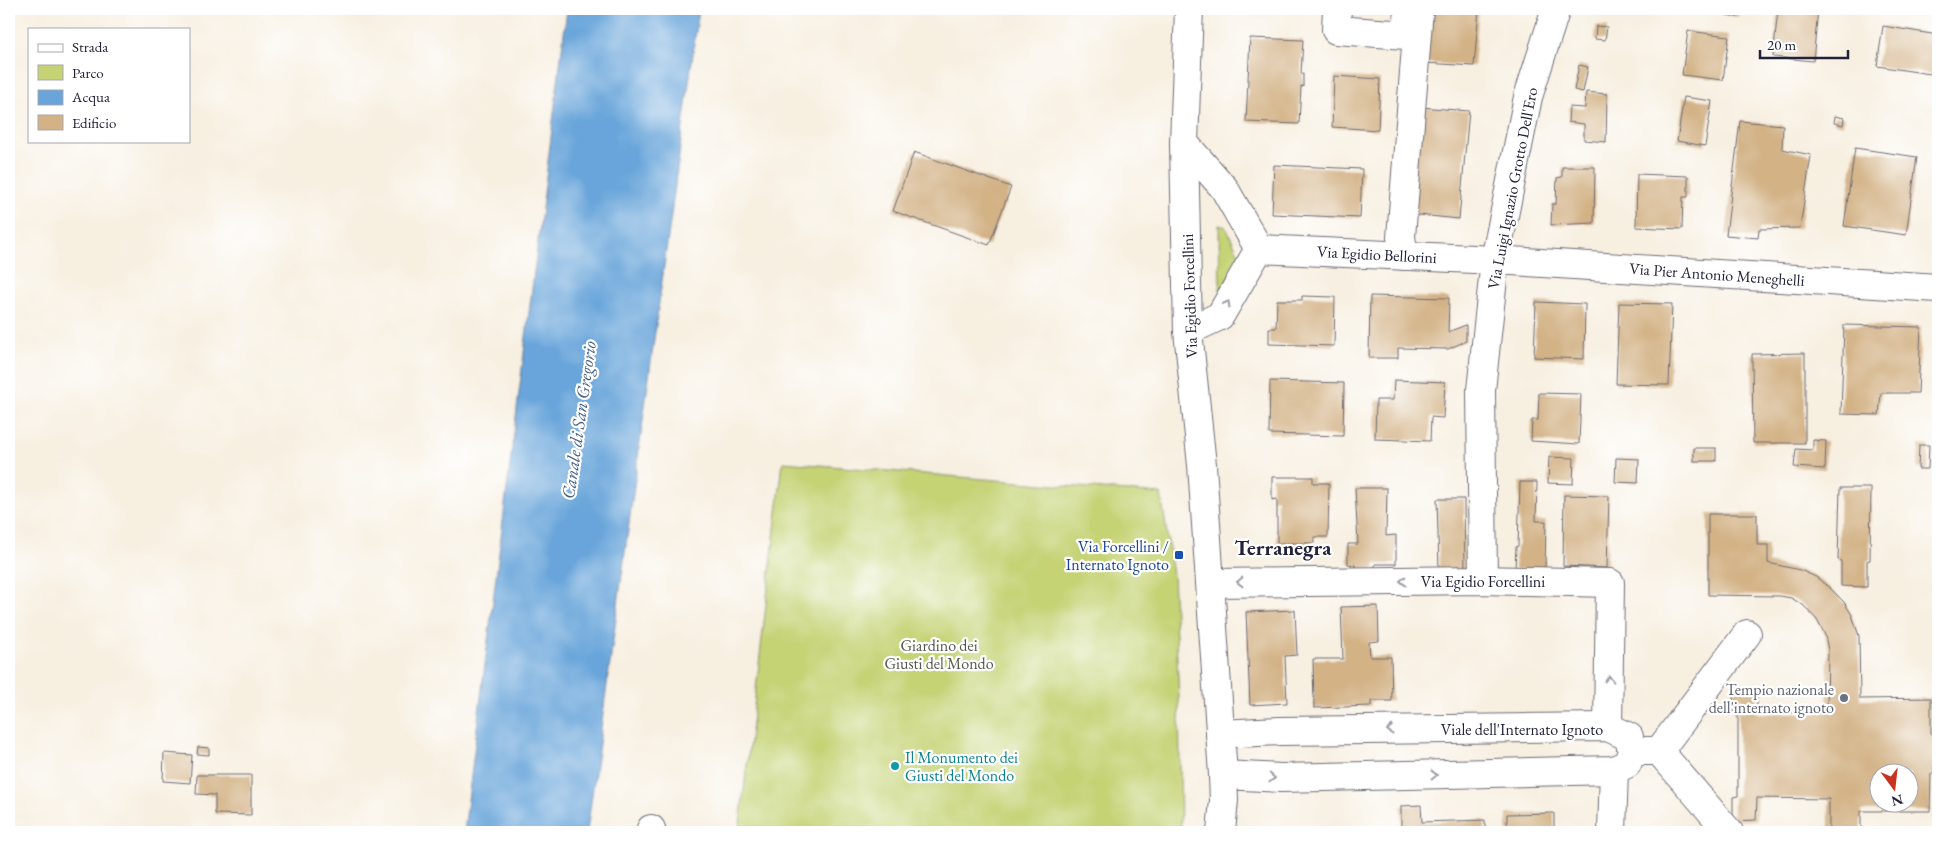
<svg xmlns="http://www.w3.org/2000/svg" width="1947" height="841" viewBox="0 0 1947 841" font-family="'EB Garamond',serif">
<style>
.green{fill:#c5d375;stroke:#747a58}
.water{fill:#69a5da;stroke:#46648a}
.building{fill:#d3b286;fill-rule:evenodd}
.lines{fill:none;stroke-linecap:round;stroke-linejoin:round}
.minor-casing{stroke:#6d6a75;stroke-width:30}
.minor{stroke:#fff;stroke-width:28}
.oneway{stroke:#9c9ca7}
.transit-dot{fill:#1a4fb4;stroke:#fff;stroke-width:2}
.worship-dot{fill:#6b7280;stroke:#fff;stroke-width:2}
.culture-dot{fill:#0f9aa8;stroke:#fff;stroke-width:2}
.labels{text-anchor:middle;stroke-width:4.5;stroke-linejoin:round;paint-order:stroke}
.street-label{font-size:16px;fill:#22223b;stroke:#fff}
.transit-label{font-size:16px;fill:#164399;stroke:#fff;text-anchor:end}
.park-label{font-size:16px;fill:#53574c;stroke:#fff}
.worship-label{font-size:16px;fill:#5b616d;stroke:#fff;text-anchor:end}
.culture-label{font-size:16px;fill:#0d838f;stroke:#fff;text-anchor:start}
.water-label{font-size:18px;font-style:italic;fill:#425d83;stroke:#fff}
.district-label{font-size:21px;font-weight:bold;fill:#22223b;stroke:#fff}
</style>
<rect width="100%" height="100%" fill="#fff"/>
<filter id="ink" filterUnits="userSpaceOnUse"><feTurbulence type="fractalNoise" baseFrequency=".02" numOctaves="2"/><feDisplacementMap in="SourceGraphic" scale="10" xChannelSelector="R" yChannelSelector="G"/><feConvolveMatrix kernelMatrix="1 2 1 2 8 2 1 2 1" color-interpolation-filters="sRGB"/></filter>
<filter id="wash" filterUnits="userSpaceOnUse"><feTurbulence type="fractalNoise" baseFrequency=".0096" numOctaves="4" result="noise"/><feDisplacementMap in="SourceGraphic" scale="20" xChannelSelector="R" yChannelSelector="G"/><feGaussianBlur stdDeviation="1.12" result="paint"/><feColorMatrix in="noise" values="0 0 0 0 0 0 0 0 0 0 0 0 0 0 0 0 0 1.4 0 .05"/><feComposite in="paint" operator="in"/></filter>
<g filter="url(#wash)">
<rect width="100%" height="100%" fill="#f7efe0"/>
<g class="green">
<polygon points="1219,225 1226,227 1241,259 1220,291"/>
<polygon points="783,462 1161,494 1173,575 1179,698 1181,832 739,832"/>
</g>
<polygon class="water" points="567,9 699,9 587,832 464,832"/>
<g id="blocks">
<g class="building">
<polygon points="1429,9 1479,9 1474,66 1425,63"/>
<polygon points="1727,9 1739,9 1738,17 1726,15"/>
<polygon points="1778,9 1818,9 1813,61 1773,57"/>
<polygon points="1596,26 1607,27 1605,40 1595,39"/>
<polygon points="1883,26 1938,35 1937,75 1877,66"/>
<polygon points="1688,31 1729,36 1723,80 1682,75"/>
<polygon points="1250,38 1303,40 1301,74 1303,74 1303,87 1301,86 1299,124 1246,122"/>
<polygon points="1579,65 1588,67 1583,92 1574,90"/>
<polygon points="1334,76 1380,79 1378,130 1332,127"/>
<polygon points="1586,92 1607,94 1606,142 1584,140 1584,124 1568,122 1569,107 1585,108"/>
<polygon points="1684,97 1712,101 1705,146 1677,141"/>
<polygon points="1420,107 1469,111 1459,219 1410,214"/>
<polygon points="1835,116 1844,118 1843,125 1834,123"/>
<polygon points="1740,121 1783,125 1782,149 1811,155 1800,228 1759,229 1758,238 1726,235"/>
<polygon points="1855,148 1917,157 1906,235 1844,226"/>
<polygon points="914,152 1011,187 989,245 893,211"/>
<polygon points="1274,165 1362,169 1360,218 1272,214"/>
<polygon points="1562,167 1595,167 1594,223 1551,225 1552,204 1556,204 1557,178 1562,177"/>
<polygon points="1637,174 1688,176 1688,197 1683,197 1682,229 1636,227"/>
<polygon points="1302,296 1335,297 1334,346 1269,344 1269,328 1276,328 1277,300 1302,300"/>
<polygon points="1370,296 1449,298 1448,332 1466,325 1466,341 1448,349 1398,348 1398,358 1369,358"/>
<polygon points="1536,302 1585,304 1584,359 1534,357"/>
<polygon points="1619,303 1672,304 1669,385 1616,384"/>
<polygon points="1844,325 1921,327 1918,393 1881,393 1879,415 1841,414"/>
<polygon points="1805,353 1805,443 1753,443 1752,354"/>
<polygon points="1394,380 1445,382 1443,418 1431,417 1430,441 1375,439 1376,400 1393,400"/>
<polygon points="1270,381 1344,383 1343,436 1269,434"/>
<polygon points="1539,393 1581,394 1579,444 1531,441 1532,420 1538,420"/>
<polygon points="1813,440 1826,441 1825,469 1794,467 1796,449 1813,450"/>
<polygon points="1919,445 1929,445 1928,469 1918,469"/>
<rect x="1694" y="448" width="22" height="13"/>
<polygon points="1549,457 1574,458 1573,484 1548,483"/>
<polygon points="1616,458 1639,459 1638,483 1615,482"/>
<polygon points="1272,477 1313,477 1313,483 1329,483 1328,537 1314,537 1314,543 1277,543 1277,499 1272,500"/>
<polygon points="1520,482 1537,482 1536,521 1546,521 1545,570 1515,569 1516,547 1518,546"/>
<polygon points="1355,488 1387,488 1386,536 1396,535 1396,564 1375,564 1375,569 1355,569 1355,565 1348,564 1348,544 1358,544"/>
<polygon points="1840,488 1871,488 1870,560 1867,561 1867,587 1841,586 1841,561 1838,560"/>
<polygon points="1564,495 1609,496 1607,568 1563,566"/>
<polygon points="1437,499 1464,499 1465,570 1439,570"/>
<path d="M1708 514H1757V545H1768V563L1800 570 1816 577 1830 588 1844 602 1852 615 1859 636 1860 699 1931 698V734H1933L1936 755 1933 774H1931L1930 811H1861V832H1829V799L1757 798 1756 820 1733 821V797L1738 796V712H1733V689H1757V713L1827 712 1828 650 1825 635 1817 620 1803 605 1791 598 1780 596 1708 595ZM1880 774H1910V804H1880Z"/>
<polygon points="1378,606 1379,641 1369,642 1370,657 1391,657 1392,701 1371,701 1371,706 1314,708 1313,659 1343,659 1341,607"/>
<polygon points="1295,610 1297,655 1285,656 1287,703 1250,705 1246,612"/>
<polygon points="198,747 209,748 209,755 197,754"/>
<polygon points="164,753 192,755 190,783 163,781"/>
<polygon points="197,775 251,775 251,815 215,814 215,795 196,794"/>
<polygon points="1421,805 1422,822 1485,820 1485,832 1401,832 1401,806"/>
<polygon points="1554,813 1554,832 1507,832 1507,814"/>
</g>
</g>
</g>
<g filter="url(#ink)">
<use href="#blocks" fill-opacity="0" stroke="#6d6a75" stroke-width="1"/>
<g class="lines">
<g class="minor-casing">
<g id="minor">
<polyline points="1189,9 1184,143 1188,331 1202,465 1223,775 1224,800 1221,832"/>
<polyline points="1337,9 1336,30 1406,35 1408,9"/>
<polyline points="1184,143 1224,188 1259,249 1220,316 1188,331"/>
<polyline points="1259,249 1495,260 1938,288"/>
<polyline points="1404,256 1401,237 1419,9"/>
<polyline points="1483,580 1481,390 1495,260 1528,97 1556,9"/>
<polyline points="1211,583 1483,580 1610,583 1608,727"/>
<polyline points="1220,734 1280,731 1608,727 1629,737 1632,752 1627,764 1614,770 1281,778 1223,775"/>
<polyline points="1641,751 1659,751 1729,832"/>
<polyline points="1659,751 1747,634"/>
<polyline points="650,832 651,829"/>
<polyline points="1612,832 1614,770"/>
</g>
</g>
<use href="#minor" class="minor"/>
</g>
<defs><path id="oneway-chevron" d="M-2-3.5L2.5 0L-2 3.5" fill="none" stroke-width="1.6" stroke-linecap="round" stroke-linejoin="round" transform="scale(1.25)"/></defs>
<g class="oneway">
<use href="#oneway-chevron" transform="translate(1227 304) rotate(-61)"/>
<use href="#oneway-chevron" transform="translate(1403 581) rotate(179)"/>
<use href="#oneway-chevron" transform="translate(1240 582) rotate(179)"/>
<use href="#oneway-chevron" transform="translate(1609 679) rotate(-89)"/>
<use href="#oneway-chevron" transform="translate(1390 730) rotate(179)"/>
<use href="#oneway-chevron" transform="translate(1434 775) rotate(-1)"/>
<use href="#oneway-chevron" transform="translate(1272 778) rotate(3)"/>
</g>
</g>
<rect class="transit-dot" x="1174" y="550" width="10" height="10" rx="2.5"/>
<circle class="worship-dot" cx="1844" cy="698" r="5"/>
<circle class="culture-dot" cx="895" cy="766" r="5"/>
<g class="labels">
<g class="street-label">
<text transform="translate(1512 188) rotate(-79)" y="6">Via Luigi Ignazio Grotto Dell'Ero</text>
<text transform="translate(1377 254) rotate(3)" y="6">Via Egidio Bellorini</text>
<text transform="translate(1717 274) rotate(4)" y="6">Via Pier Antonio Meneghelli</text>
<text transform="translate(1189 296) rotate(-92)" y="6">Via Egidio Forcellini</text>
<text x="1483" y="587">Via Egidio Forcellini</text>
<text x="1522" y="735">Viale dell'Internato Ignoto</text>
</g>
<g class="transit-label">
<text x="1169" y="552">Via Forcellini /<tspan x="1169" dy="18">Internato Ignoto</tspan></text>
</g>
<g class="park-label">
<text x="939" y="651">Giardino dei<tspan x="939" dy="18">Giusti del Mondo</tspan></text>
</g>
<g class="worship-label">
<text x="1834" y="695">Tempio nazionale<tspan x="1834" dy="18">dell'internato ignoto</tspan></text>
</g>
<g class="culture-label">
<text x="905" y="763">Il Monumento dei<tspan x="905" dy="18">Giusti del Mondo</tspan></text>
</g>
<g class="water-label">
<text transform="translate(579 420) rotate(-82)" y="6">Canale di San Gregorio</text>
</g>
<g class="district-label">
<text x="1283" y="555">Terranegra</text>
</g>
</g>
<rect width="1947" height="841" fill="none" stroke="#fff" stroke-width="30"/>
<rect x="28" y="28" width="162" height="115" fill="#ffffff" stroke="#a7a7b1"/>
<rect x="38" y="44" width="25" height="8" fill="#ffffff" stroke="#a7a7b1"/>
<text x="72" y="52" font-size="15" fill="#22223b">Strada</text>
<rect x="38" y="65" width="25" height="15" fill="#c5d375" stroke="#a7a7b1"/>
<text x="72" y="78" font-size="15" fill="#22223b">Parco</text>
<rect x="38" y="90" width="25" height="15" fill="#69a5da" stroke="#a7a7b1"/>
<text x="72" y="102" font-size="15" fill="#22223b">Acqua</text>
<rect x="38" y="115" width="25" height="15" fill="#d3b286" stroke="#a7a7b1"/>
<text x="72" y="128" font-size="15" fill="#22223b">Edificio</text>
<g transform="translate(1894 788) rotate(165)"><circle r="24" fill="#ffffff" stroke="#a7a7b1"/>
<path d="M0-4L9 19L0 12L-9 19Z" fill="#c8321e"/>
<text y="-8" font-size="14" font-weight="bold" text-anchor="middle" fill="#22223b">N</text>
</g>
<path d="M1760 50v8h88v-8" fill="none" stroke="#22223b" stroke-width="2.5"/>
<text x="1767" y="50" font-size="15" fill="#22223b" stroke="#ffffff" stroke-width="4" paint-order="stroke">20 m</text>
</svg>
